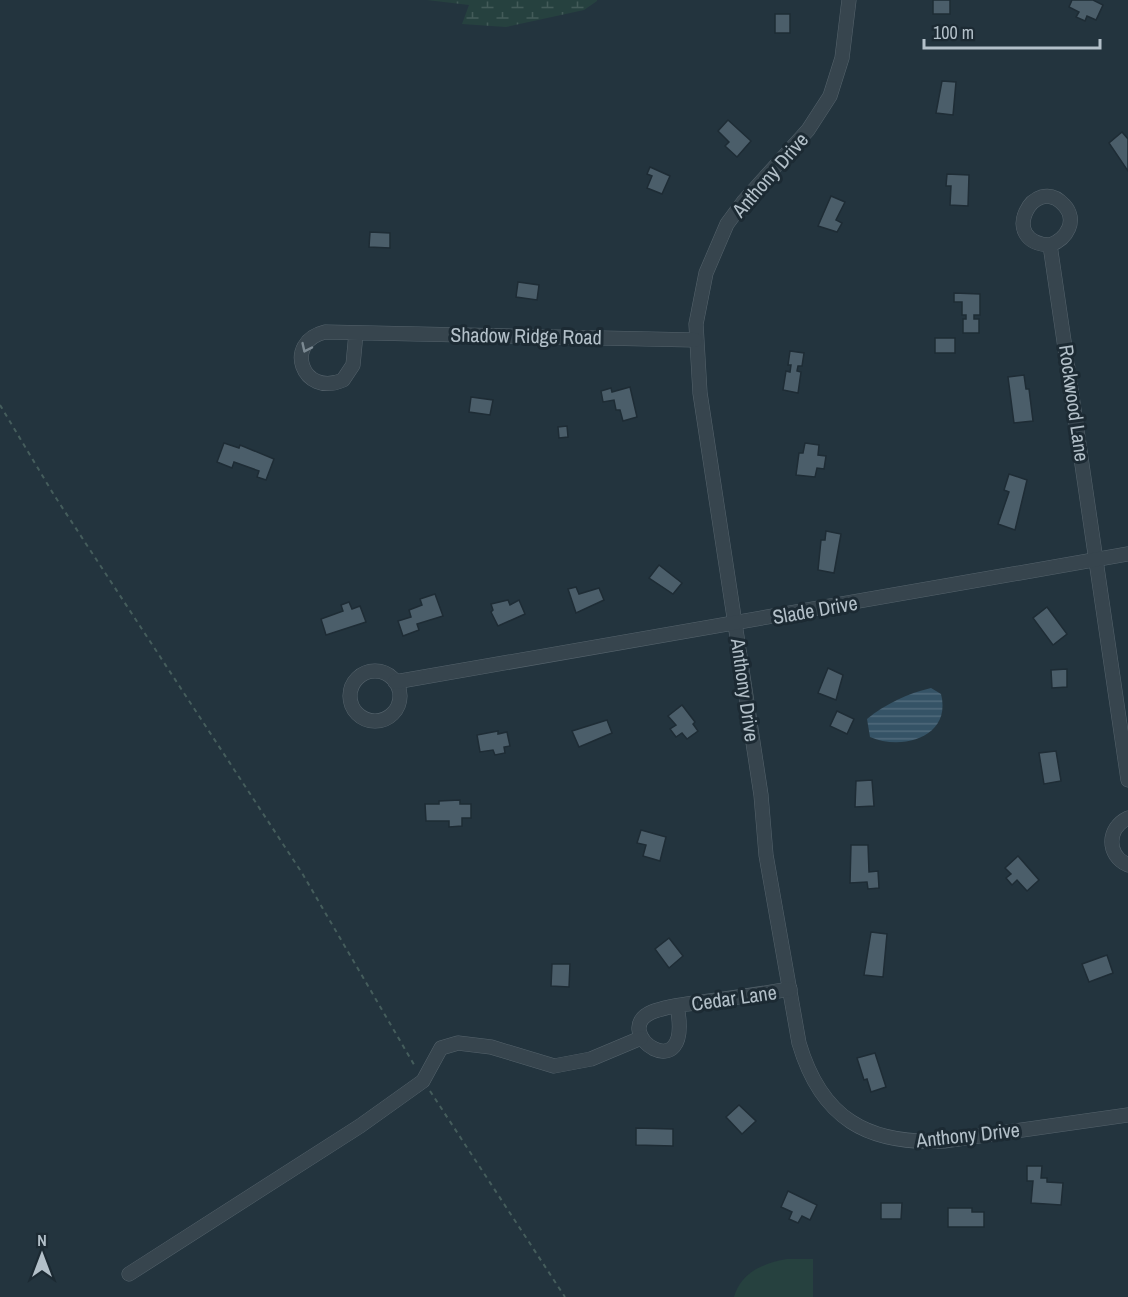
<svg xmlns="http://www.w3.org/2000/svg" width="1128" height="1297" viewBox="0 0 1128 1297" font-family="'Archivo Narrow',sans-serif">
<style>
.grass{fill:#26413f}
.wetland{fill:url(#wetland-marsh)}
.water{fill:url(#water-rules)}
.building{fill:#4b5e6a;stroke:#1e2c35;stroke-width:1.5}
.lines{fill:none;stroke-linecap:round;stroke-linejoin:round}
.minor-casing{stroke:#55636c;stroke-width:15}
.path{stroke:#455d5c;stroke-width:2;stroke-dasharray:4.5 4.5;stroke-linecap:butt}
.minor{stroke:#37454e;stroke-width:14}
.oneway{stroke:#7b8992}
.labels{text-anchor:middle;stroke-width:6;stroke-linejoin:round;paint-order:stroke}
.street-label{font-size:20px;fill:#b3c0c9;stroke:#1c2a33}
</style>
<defs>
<pattern id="wetland-marsh" width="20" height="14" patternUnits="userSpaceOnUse" patternTransform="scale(1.5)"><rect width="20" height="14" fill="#26413f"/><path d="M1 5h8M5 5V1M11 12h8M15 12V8" fill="none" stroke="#435b59"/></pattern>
<pattern id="water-rules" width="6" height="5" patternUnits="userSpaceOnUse" patternTransform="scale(1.5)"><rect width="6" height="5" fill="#355366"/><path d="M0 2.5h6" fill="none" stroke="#506a7b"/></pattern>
</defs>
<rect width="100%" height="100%" fill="#23343e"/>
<path class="grass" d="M787 1259H813V1297H734C741 1272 764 1263 787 1259Z"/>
<polygon class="wetland" points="427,0 597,0 597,1 584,10 506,27 462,24 469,5"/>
<path class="water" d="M931 688 941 694C952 737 902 751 870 737L867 719C885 704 909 693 931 688Z"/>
<g class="building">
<rect x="933" y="0" width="17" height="14"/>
<polygon points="1072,0 1093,0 1103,5 1096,20 1087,16 1085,21 1076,17 1079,12 1069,7"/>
<rect x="775" y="14" width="15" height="19"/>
<polygon points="942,81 956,82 953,115 936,113"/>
<polygon points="728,120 751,141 737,157 725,146 729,142 718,131"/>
<polygon points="1122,132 1128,139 1128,171 1109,143"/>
<polygon points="650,167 670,176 662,194 647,188 652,176 647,174"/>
<polygon points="947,174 969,175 968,206 950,205 951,186 946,186"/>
<polygon points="831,196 845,202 836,220 842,223 837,232 818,226"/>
<polygon points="370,232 390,233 390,248 369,247"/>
<polygon points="518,282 539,285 537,300 516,297"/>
<polygon points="954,293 980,294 980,315 974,315 974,319 979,319 979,333 963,333 963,319 966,319 966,315 962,315 962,302 954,302"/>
<rect x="935" y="338" width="20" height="15"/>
<polygon points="790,351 804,353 802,366 798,366 797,371 801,372 798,393 783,390 786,371 790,372 791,365 788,365"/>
<polygon points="1024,375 1026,389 1029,389 1033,421 1014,423 1008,377"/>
<polygon points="630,387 637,417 623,421 620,410 616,410 614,400 603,402 601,391 611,388 612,392"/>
<polygon points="471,397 493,400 490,415 469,412"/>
<polygon points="567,426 568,437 559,438 558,427"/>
<polygon points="224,443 239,448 240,445 274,459 266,480 257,477 259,471 234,462 232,468 217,462"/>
<polygon points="805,443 819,445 818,455 826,456 824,469 817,468 815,477 796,475 799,453 803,453"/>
<polygon points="1009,474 1027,480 1015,530 998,524 1009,492 1004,490"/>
<polygon points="826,531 841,534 834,573 818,570 821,540 825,540"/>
<polygon points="659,565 682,583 673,594 649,578"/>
<polygon points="576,587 579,594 599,588 604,600 576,613 568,589"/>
<polygon points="435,594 443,616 417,624 419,630 403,636 398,621 411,617 409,610 422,605 420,599"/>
<polygon points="508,600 510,605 519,600 525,614 498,626 491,612 493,610 491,604"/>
<polygon points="349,602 352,609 360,606 366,622 326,635 321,619 343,611 341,605"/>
<polygon points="1047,607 1067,634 1053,645 1033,618"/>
<polygon points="828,668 843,675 836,700 818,693"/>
<polygon points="1067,669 1067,687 1052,688 1051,670"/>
<polygon points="682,705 695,722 693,724 698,731 687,739 682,733 676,737 670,729 676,725 668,716"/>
<polygon points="837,711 854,719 847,734 830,726"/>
<polygon points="607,720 612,733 579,747 572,731"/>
<polygon points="498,731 498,734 507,732 510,746 504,747 505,753 495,755 493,750 480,752 477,735"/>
<polygon points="1056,751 1061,781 1044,784 1039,753"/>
<polygon points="872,780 874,806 855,807 856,781"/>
<polygon points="460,800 460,804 471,804 471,818 462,818 462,826 449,827 449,821 426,821 425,804 439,804 439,801"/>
<polygon points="641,830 666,837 660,861 643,856 646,845 637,843"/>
<polygon points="851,845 868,845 869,872 878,871 879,888 868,889 867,882 850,883"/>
<polygon points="1018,856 1039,880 1027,891 1017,880 1012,885 1006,878 1011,874 1005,868"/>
<polygon points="871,932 887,934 883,977 864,975"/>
<polygon points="669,938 683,956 669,968 655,949"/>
<polygon points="1107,955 1113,973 1089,982 1082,964"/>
<polygon points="552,964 570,964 569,987 551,986"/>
<polygon points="875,1053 886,1087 871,1092 867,1079 864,1080 857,1058"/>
<polygon points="739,1105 756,1121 742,1134 726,1117"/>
<polygon points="636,1128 673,1129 673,1146 636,1145"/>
<polygon points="1027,1166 1042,1166 1041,1178 1047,1178 1047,1182 1063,1183 1061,1205 1031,1203 1033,1181 1027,1181"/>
<polygon points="788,1191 817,1205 810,1220 802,1216 798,1223 789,1219 792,1212 781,1207"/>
<polygon points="881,1203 902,1203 901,1219 881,1219"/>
<polygon points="948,1208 972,1208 972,1212 984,1212 984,1227 948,1227"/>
</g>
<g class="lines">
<g class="minor-casing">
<g id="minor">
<path d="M849 0 842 58 830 96 808 130 744 201 727 224 706 273 696 324 700 393 761 795 766 855 799 1043C821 1118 867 1145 944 1141L1128 1115"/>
<path d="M1050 245C997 243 1034 172 1064 205 1078 220 1067 239 1050 245L1128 780"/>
<path d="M356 333 353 365 343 380C302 398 283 342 325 332L695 340"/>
<circle cx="375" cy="696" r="25"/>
<polyline points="395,682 1128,554"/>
<path d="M1128 818C1107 828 1106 855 1128 865"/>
<path d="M677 1006C694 1093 607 1031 652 1012 667 1006 686 1004 702 1002 732 998 761 994 790 989"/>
<polyline points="129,1274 360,1126 423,1081 441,1048 458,1043 491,1047 554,1066 591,1059 641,1038"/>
</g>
</g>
<g class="path">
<polyline points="0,405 54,495 302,873 416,1068"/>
<polyline points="430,1091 565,1297"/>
</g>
<use href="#minor" class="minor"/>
</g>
<defs><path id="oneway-chevron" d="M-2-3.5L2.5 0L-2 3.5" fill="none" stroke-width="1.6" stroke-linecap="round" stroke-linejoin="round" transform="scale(1.5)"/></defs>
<use class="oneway" href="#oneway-chevron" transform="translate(306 348) rotate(115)"/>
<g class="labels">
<g class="street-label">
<text transform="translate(770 175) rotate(-49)" y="7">Anthony Drive</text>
<text transform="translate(526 336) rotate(1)" y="7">Shadow Ridge Road</text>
<text transform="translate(1074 403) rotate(82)" y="7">Rockwood Lane</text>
<text transform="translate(815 610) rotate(-10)" y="7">Slade Drive</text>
<text transform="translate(745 690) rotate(82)" y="7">Anthony Drive</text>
<text transform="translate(734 998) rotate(-8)" y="7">Cedar Lane</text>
<text transform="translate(968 1135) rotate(-6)" y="7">Anthony Drive</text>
</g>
</g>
<g transform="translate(42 1255)" stroke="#1c2a33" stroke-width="4.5" paint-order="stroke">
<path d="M0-4.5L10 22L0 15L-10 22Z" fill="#b3c0c9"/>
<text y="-9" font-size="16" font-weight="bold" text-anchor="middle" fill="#b3c0c9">N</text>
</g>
<path d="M924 39v9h176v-9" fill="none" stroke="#b3c0c9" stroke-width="3"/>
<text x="933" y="39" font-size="18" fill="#b3c0c9" stroke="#1c2a33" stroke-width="4.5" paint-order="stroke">100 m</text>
</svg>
